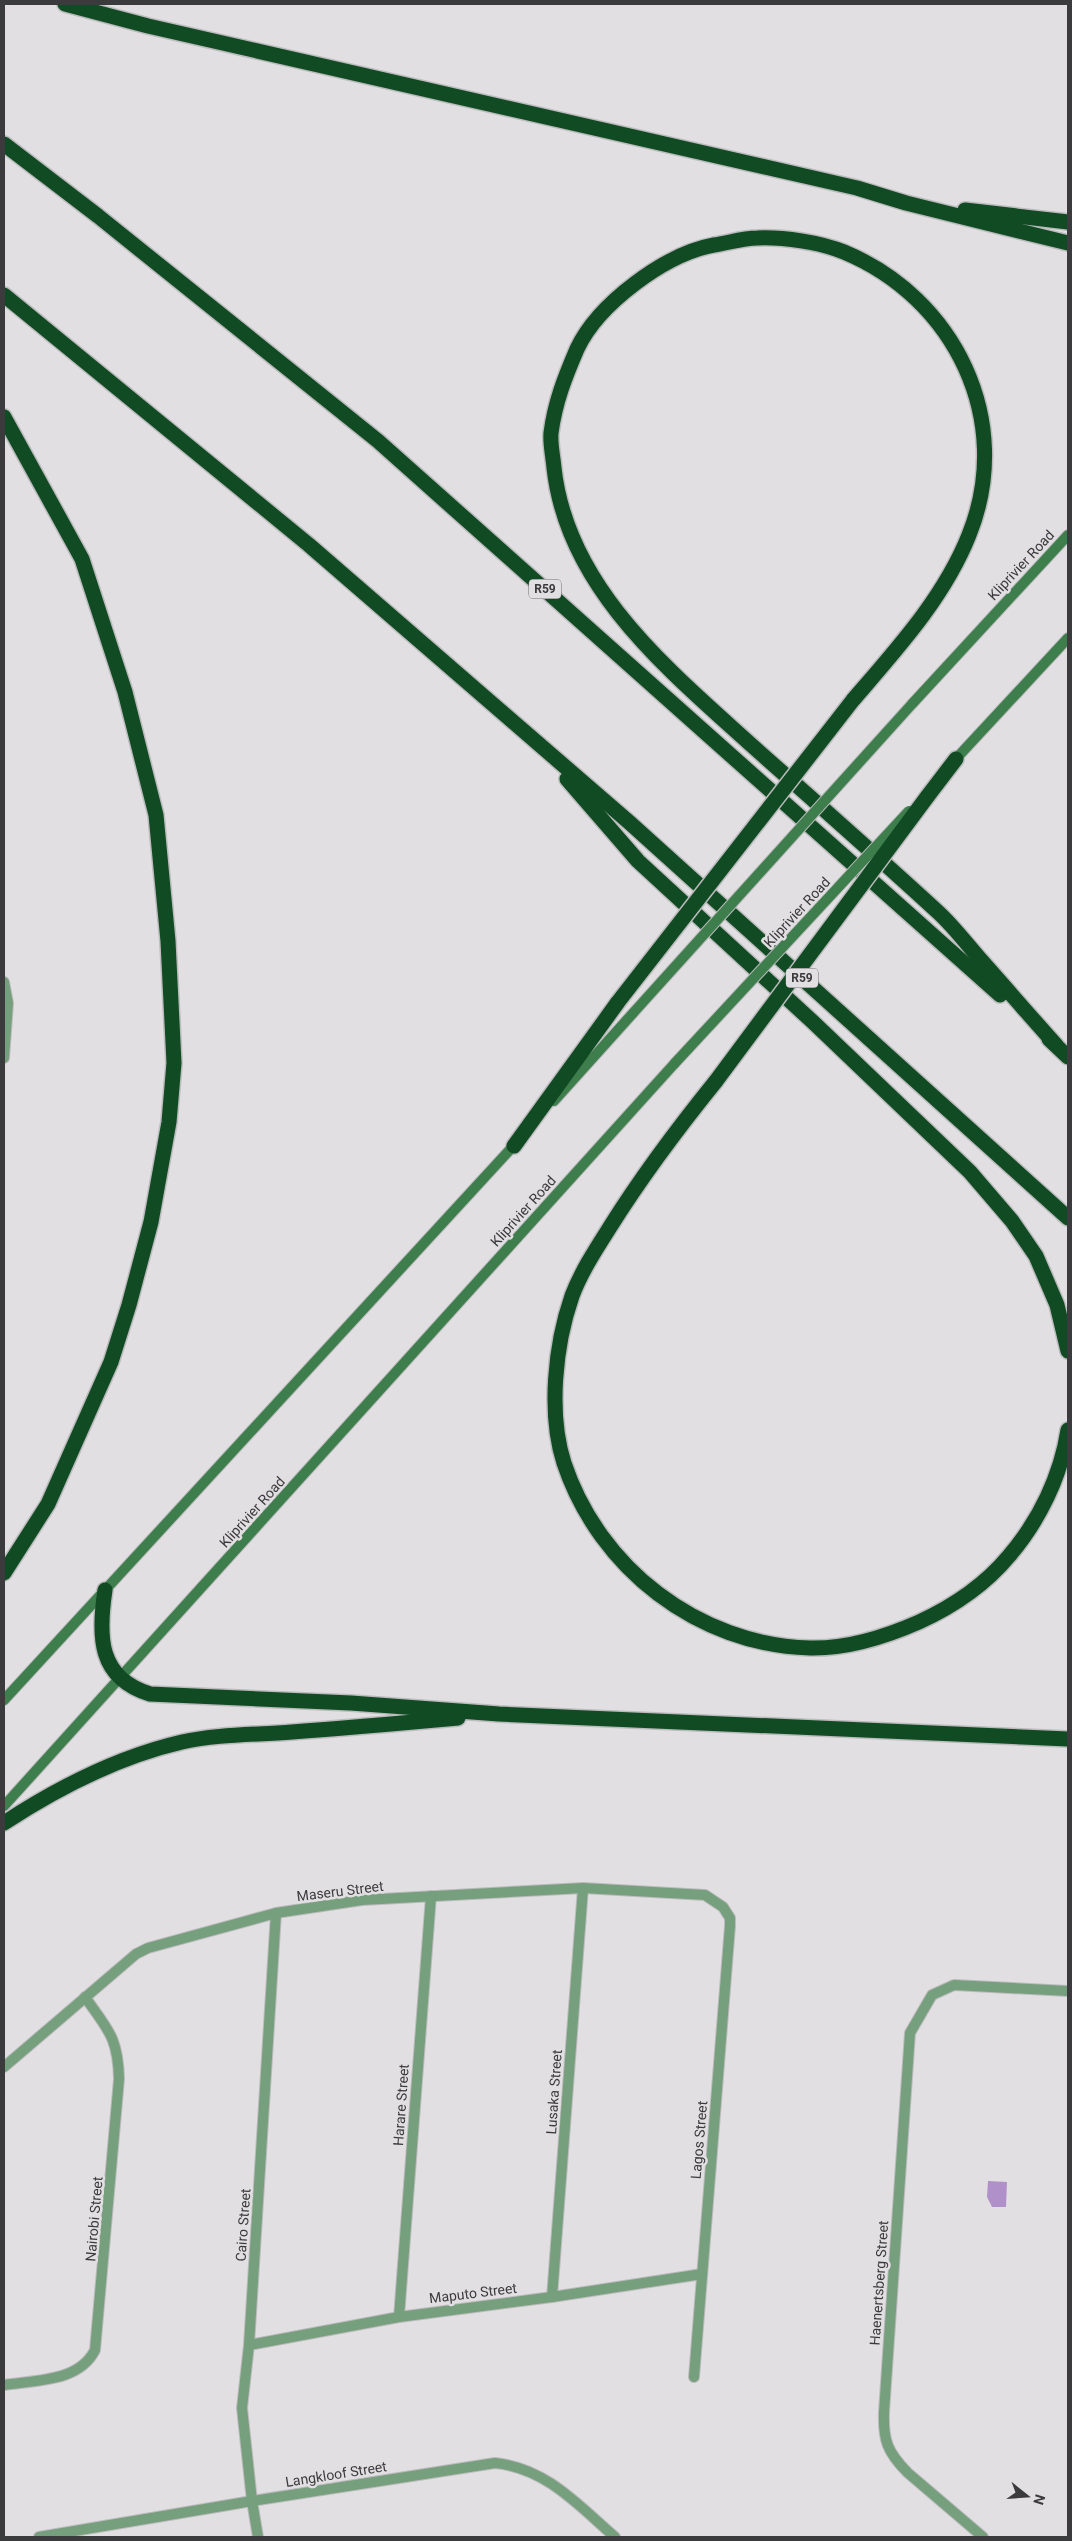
<svg xmlns="http://www.w3.org/2000/svg" width="1072" height="2541" viewBox="0 0 1072 2541" font-family="Roboto,sans-serif">
<style>
.water{fill:#b090c8}
.lines{fill:none;stroke-linecap:round;stroke-linejoin:round}
.street-casing{stroke:#bcbbbd;stroke-width:12}
.secondary-casing{stroke:#bcbbbd;stroke-width:12}
.highway-casing{stroke:#bcbbbd;stroke-width:18}
.street{stroke:#769f7d;stroke-width:10}
.secondary{stroke:#3e7e4d;stroke-width:10}
.highway{stroke:#114b23;stroke-width:15}
.secondary-bridge-casing{stroke:#bcbbbd;stroke-width:12;stroke-linecap:butt}
.highway-bridge-casing{stroke:#bcbbbd;stroke-width:18;stroke-linecap:butt}
.secondary-bridge{stroke:#3e7e4d;stroke-width:10}
.highway-bridge{stroke:#114b23;stroke-width:15}
.labels{text-anchor:middle;stroke-width:5;stroke-linejoin:round;paint-order:stroke}
.shield{fill:#e1dfe2;stroke:#6d6c6e;stroke-width:1}
.shield-label{font-size:12px;font-weight:bold;fill:#3b3a3c}
.street-label{font-size:14px;fill:#3b3a3c;stroke:#e1dfe2}
</style>
<rect width="100%" height="100%" fill="#e1dfe2"/>
<polygon class="water" points="988,2181 1007,2182 1006,2207 992,2207 987,2197"/>
<g class="lines">
<g class="street-casing">
<g id="street">
<polyline points="4,982 8,1003 4,1058"/>
<polyline points="4,2067 136,1954 148,1948 276,1913 362,1900 583,1888 705,1895 723,1907 730,1918 730,1926 694,2377"/>
<polyline points="552,2297 583,1888"/>
<polyline points="399,2317 431,1896"/>
<polyline points="249,2345 399,2317 552,2297 702,2274"/>
<path d="M4 2385C36 2380 79 2382 95 2350L119 2079C118 2037 108 2030 85 1997"/>
<path d="M39 2537 252 2501 495 2463C546 2468 578 2505 615 2537"/>
<polyline points="258,2537 252,2501 242,2408 249,2345 276,1913"/>
<path d="M983 2537 908 2473C887 2452 883 2440 884 2412L910 2033 932 1995 954 1985 1068 1991"/>
</g>
</g>
<g class="secondary-casing">
<g id="secondary">
<polyline points="912,704 1068,535"/>
<polyline points="953,762 1068,638"/>
<polyline points="554,1101 634,1012"/>
<polyline points="4,1700 517,1142"/>
<polyline points="4,1806 675,1063"/>
</g>
</g>
<g class="highway-casing">
<g id="highway">
<polyline points="65,4 148,26 857,188 906,203 1068,243"/>
<polyline points="4,144 98,216 378,441 1000,995"/>
<polyline points="965,210 1068,222"/>
<polyline points="4,295 309,545 630,823 1068,1218"/>
<polyline points="4,417 82,559 125,692 156,815 168,941 174,1063 169,1122 151,1222 129,1305 111,1362 48,1504 4,1573"/>
<path d="M853 700C896 650 944 598 969 535 1015 421 955 298 844 252 819 242 784 237 757 238 743 238 728 243 714 245 665 254 598 304 577 349 565 377 555 402 551 433 550 444 553 456 554 468 567 586 665 667 748 742 812 799 876 855 939 913 954 927 966 943 980 959 1005 987 1030 1016 1056 1045"/>
<polyline points="567,779 638,861 814,1023 970,1172 1012,1221 1036,1256 1057,1305 1068,1351"/>
<polyline points="927,797 956,759"/>
<polyline points="1049,1039 1068,1057"/>
<path d="M716 1081C678 1128 642 1176 610 1227 596 1249 581 1272 572 1296 555 1345 548 1413 564 1463 599 1568 698 1645 810 1648 848 1649 885 1637 919 1622 954 1606 984 1586 1009 1556 1039 1521 1061 1476 1068 1430"/>
<polyline points="514,1146 618,1002"/>
<path d="M105 1590C98 1636 98 1678 150 1694L351 1703 499 1714 1068 1739"/>
<path d="M4 1823C59 1787 117 1757 182 1742 218 1734 255 1735 292 1732 347 1728 403 1723 458 1718"/>
</g>
</g>
<use href="#street" class="street"/>
<use href="#secondary" class="secondary"/>
<use href="#highway" class="highway"/>
<g class="secondary-bridge-casing">
<g id="secondary-bridge">
<polyline points="634,1012 912,704"/>
<polyline points="675,1063 909,811"/>
</g>
</g>
<g class="highway-bridge-casing">
<g id="highway-bridge">
<polyline points="618,1002 853,700"/>
<polyline points="716,1081 927,797"/>
</g>
</g>
<use href="#secondary-bridge" class="secondary-bridge"/>
<use href="#highway-bridge" class="highway-bridge"/>
</g>
<g class="labels">
<g class="shield">
<rect x="529" y="579.5" width="32" height="19" rx="4"/>
<rect x="786" y="968.5" width="32" height="19" rx="4"/>
</g>
<g class="shield-label">
<text x="545" y="593">R59</text>
<text x="802" y="982">R59</text>
</g>
<g class="street-label">
<text transform="translate(1021 565) rotate(-47)" y="5">Kliprivier Road</text>
<text transform="translate(797 912) rotate(-47)" y="5">Kliprivier Road</text>
<text transform="translate(523 1211) rotate(-48)" y="5">Kliprivier Road</text>
<text transform="translate(252 1512) rotate(-48)" y="5">Kliprivier Road</text>
<text transform="translate(340 1891) rotate(-7)" y="5">Maseru Street</text>
<text transform="translate(554 2092) rotate(-86)" y="5">Lusaka Street</text>
<text transform="translate(401 2105) rotate(-86)" y="5">Harare Street</text>
<text transform="translate(699 2140) rotate(-85)" y="5">Lagos Street</text>
<text transform="translate(94 2219) rotate(-85)" y="5">Nairobi Street</text>
<text transform="translate(243 2225) rotate(-86)" y="5">Cairo Street</text>
<text transform="translate(879 2283) rotate(-86)" y="5">Haenertsberg Street</text>
<text transform="translate(473 2293) rotate(-7)" y="5">Maputo Street</text>
<text transform="translate(336 2474) rotate(-9)" y="5">Langkloof Street</text>
</g>
</g>
<rect width="1072" height="2541" fill="none" stroke="#3b3a3c" stroke-width="10"/>
<g transform="translate(1027 2496) rotate(107)" stroke="#e1dfe2" stroke-width="4" paint-order="stroke">
<path d="M0-4L9 19L0 12L-9 19Z" fill="#3b3a3c"/>
<text y="-8" font-size="14" font-weight="bold" text-anchor="middle" fill="#3b3a3c">N</text>
</g>
</svg>
